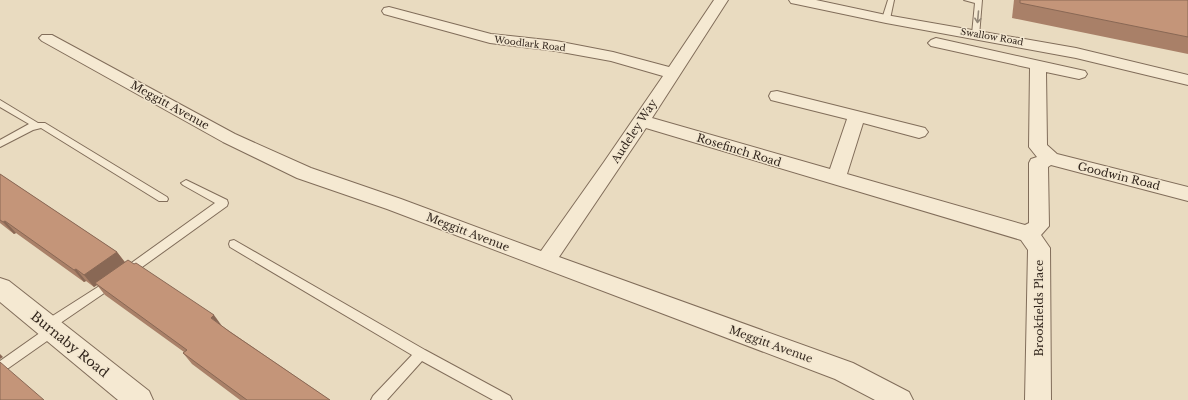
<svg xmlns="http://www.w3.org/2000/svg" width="1188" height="400" viewBox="0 0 1188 400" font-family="'Libre Baskerville',serif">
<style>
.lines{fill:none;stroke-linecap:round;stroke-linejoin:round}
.service-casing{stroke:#816d5a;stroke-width:2}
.minor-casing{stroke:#816d5a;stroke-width:2}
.tertiary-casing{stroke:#816d5a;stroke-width:2}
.service{fill:#f5e9d2;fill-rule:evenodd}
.minor{fill:#f5e9d2;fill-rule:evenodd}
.tertiary{fill:#f5e9d2;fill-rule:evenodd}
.wall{fill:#a98068}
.shaded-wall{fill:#896855}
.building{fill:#c49579;stroke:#896855}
.oneway{stroke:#948878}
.labels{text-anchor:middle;stroke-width:3;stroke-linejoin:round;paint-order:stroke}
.far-street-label{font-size:9px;fill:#32261d;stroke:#f2e6cf}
.street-label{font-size:11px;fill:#32261d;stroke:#f2e6cf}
.near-street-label{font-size:13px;fill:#32261d;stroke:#f2e6cf}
</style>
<rect width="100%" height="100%" fill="#e9dbc0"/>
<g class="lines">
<g class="service-casing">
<g id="service">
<polygon points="888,0 894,0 890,19 886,21 882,19"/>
<polygon points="964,0 982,0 979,36 976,36 972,34 975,3"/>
<polygon points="0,100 38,123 45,123 167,197 168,199 167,201 159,201 41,128 33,130 0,147 0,140 29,124 0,107"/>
<polygon points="186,180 227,200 228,203 227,206 131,275 127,276 123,275 121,272 123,269 215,203 183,185 181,183"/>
<polygon points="234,240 425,350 510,396 512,400 493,400 422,361 387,400 371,400 373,396 412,355 230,247 229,244 230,241"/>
<polygon points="112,278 116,279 118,282 116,285 56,326 59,330 57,334 0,374 0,361 44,330 41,326 43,322"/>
</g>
</g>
<g class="minor-casing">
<g id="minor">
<polygon points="714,0 728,0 652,118 830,169 847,119 771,100 769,96 771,92 777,91 925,128 928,132 925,136 919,138 863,123 847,174 1025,225 1029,223 1029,163 1031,159 1037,157 1029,147 1030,68 931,46 928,43 931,40 936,38 1085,71 1087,74 1085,77 1079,79 1046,72 1047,145 1057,154 1188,187 1188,201 1051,165 1048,167 1049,226 1041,235 1050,248 1051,400 1025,400 1028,250 1021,240 646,128 559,257 853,363 909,392 913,400 875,400 835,379 387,209 297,178 223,142 42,41 39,38 42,35 52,35 235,134 311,168 401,199 541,251 604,162 663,76 611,61 556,51 490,43 384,14 382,11 384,8 389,7 491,34 556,41 613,52 669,67"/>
<polygon points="789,0 816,0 886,15 1076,48 1188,75 1188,85 1076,58 886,23 796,4 791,3"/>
</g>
</g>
<g class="tertiary-casing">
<polygon id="tertiary" points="0,278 9,281 149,391 153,400 118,400 0,302"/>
</g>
<use href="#service" class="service"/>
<use href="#minor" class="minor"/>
<use href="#tertiary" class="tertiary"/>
</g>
<g class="wall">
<polygon points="1014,0 1188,0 1188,54 1012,18"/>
<polygon points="0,174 117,252 125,262 222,326 330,400 240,400 192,364 183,353 184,352 105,295 97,285 94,287 86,281 84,282 16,233 14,234 0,223"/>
</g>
<g class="shaded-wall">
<polygon points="5,221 16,233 14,234 3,222"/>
<polygon points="117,252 126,264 95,283 97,285 94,287 84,275"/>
<polygon points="76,269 86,281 84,282 74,270"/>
<polygon points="214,315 222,326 211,318"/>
<polygon points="0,354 3,357 0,359"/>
</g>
<g class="building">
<polygon points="1020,0 1188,0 1188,37 1020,3"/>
<polygon points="0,174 117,252 84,275 76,269 74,270 5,221 3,222 0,220"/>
<polygon points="128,260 134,264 136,263 214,315 211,318 230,332 330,400 247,400 183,353 187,350 95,283"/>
<polygon points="0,362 44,400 0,400"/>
</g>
<defs><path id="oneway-shaft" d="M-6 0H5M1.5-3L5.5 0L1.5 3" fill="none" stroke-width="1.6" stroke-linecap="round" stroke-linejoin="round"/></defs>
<use class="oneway" href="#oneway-shaft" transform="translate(978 17) rotate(95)"/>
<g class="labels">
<g class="far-street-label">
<text transform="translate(992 37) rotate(10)" y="3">Swallow Road</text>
<text transform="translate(530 44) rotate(7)" y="3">Woodlark Road</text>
</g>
<g class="street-label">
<text transform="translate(170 105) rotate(29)" y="4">Meggitt Avenue</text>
<text transform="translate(634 131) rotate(-57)" y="4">Audeley Way</text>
<text transform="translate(739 150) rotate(17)" y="4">Rosefinch Road</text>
<text transform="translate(1119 176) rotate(14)" y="4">Goodwin Road</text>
<text transform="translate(468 232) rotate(21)" y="4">Meggitt Avenue</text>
<text transform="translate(1039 308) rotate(-90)" y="4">Brookfields Place</text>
<text transform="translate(771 344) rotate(20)" y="4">Meggitt Avenue</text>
</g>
<g class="near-street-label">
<text transform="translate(70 344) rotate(39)" y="5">Burnaby Road</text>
</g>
</g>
</svg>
